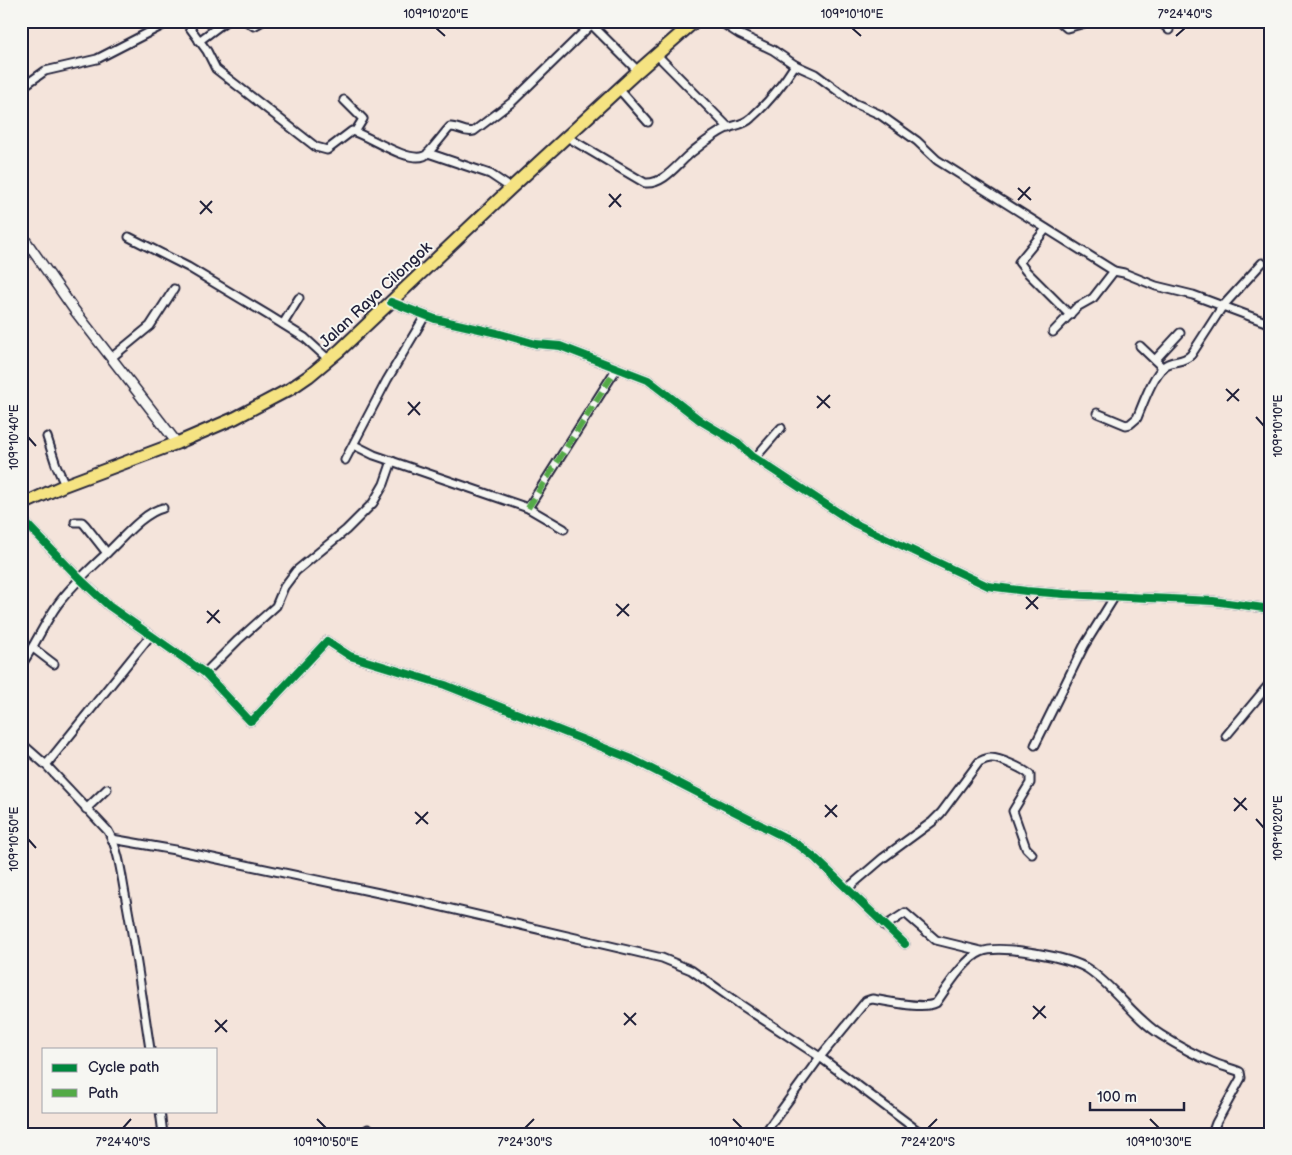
<svg xmlns="http://www.w3.org/2000/svg" width="1292" height="1155" viewBox="0 0 1292 1155" font-family="'Balsamiq Sans',sans-serif">
<style>
.lines{fill:none;stroke-linecap:round;stroke-linejoin:round}
.minor-casing{stroke:#22223b;stroke-width:11}
.tertiary-casing{stroke:#22223b;stroke-width:12}
.trunk-casing{stroke:#22223b;stroke-width:15}
.minor{stroke:#f6f6f2;stroke-width:7}
.tertiary{stroke:#f6f6f2;stroke-width:9}
.trunk{stroke:#f5e382;stroke-width:11}
.quiet{stroke:#53aa46;stroke-width:6;stroke-dasharray:12 6;stroke-linecap:butt}
.cycleway-casing{stroke:#f6f6f2;stroke-width:11}
.cycleway{stroke:#00873e;stroke-width:8}
.ticks{fill:none;stroke:#22223b;stroke-width:2}
.labels{text-anchor:middle;stroke-width:4;stroke-linejoin:round;paint-order:stroke}
.street-label{font-size:16px;fill:#22223b;stroke:#f6f6f2}
.neatline{fill:none;stroke:#22223b;stroke-width:2}
.ticks-label{font-size:12px;text-anchor:middle;fill:#22223b}
</style>
<rect width="100%" height="100%" fill="#f4e4db"/>
<filter id="ink" filterUnits="userSpaceOnUse"><feTurbulence type="fractalNoise" baseFrequency=".02" numOctaves="2"/><feDisplacementMap in="SourceGraphic" scale="10" xChannelSelector="R" yChannelSelector="G"/><feConvolveMatrix kernelMatrix="1 2 1 2 8 2 1 2 1" color-interpolation-filters="sRGB"/></filter>
<g filter="url(#ink)">
<g class="lines">
<g class="minor-casing">
<g id="minor">
<path d="M185 21 207 51 216 69 316 147 327 150 352 131C369 136 407 163 424 156 428 155 445 132 450 127 458 126 465 134 474 131L512 102 595 21"/>
<polyline points="246,21 254,26 263,21"/>
<polyline points="588,21 638,71"/>
<polyline points="719,21 739,34 773,50 795,65 815,74 854,103 879,114 917,141 937,160 1114,271 1124,273 1156,286 1193,295 1271,324"/>
<polyline points="1059,21 1067,28 1092,21"/>
<polyline points="1160,21 1169,30"/>
<polyline points="199,41 226,21"/>
<polyline points="656,54 729,128"/>
<polyline points="21,88 45,71 97,59 171,21"/>
<polyline points="619,89 648,122"/>
<polyline points="344,100 363,119 355,132"/>
<path d="M567 137 645 183C664 185 678 163 692 152 702 144 714 134 727 128 735 125 744 125 751 118 768 103 783 84 795 65"/>
<polyline points="428,153 490,174 511,188"/>
<polyline points="1046,229 1019,262 1026,271 1070,315"/>
<polyline points="129,237 188,267 268,315 305,338 328,359"/>
<polyline points="391,302 435,319 497,333 536,344 560,346 648,380 701,421 738,443 752,456 854,523 988,586 1026,591 1064,594 1213,601 1271,609"/>
<polyline points="283,324 299,298"/>
<polyline points="1053,332 1077,307 1093,298 1114,271"/>
<polyline points="1140,346 1163,368"/>
<polyline points="111,358 150,326 174,289"/>
<polyline points="1155,360 1180,333"/>
<path d="M1097 413 1126 425 1130 424 1137 418C1143 404 1153 374 1166 365 1174 360 1183 363 1191 355L1222 307 1262 263"/>
<polyline points="47,437 56,465 65,485"/>
<polyline points="354,445 374,455 528,508 564,529"/>
<polyline points="755,458 781,428"/>
<polyline points="345,460 387,380 425,316"/>
<polyline points="528,508 617,368"/>
<polyline points="21,518 80,579 109,606 205,673 250,721 253,720 327,641 350,656 445,685 632,759 784,837 800,846 816,859 905,944"/>
<path d="M107 553C122 539 144 512 163 508"/>
<polyline points="33,648 54,664"/>
<path d="M21 665C35 646 44 623 58 604 72 585 90 569 107 553L85 525 82 522H75"/>
<polyline points="205,673 238,640 276,606 284,587 296,571 346,530 373,503 384,484 392,461"/>
<polyline points="1226,736 1271,682"/>
<polyline points="21,743 46,765 150,636"/>
<polyline points="1035,745 1084,646 1115,596"/>
<path d="M46 765 108 831C119 850 121 873 125 894 135 945 142 997 150 1049"/>
<polyline points="86,809 107,789"/>
<polyline points="112,839 175,850 417,901 662,958 691,970 738,1003 820,1057 922,1134"/>
<path d="M848 888 883 858 932 822 941 813 979 762C983 760 986 758 991 758 1000 758 1024 769 1030 775V783L1013 811 1026 848 1032 854"/>
<polyline points="885,926 905,913 936,940 981,951"/>
<polyline points="160,1111 163,1134"/>
<polyline points="361,1134 368,1129 376,1134"/>
<path d="M764 1134 820 1057 866 1001 872 999C887 1001 923 1010 936 1003 946 989 965 958 981 952 1000 944 1070 957 1088 969 1115 987 1134 1018 1161 1035 1177 1045 1195 1055 1212 1062 1221 1066 1231 1068 1240 1072L1241 1078 1216 1123 1212 1134"/>
</g>
</g>
<g class="tertiary-casing">
<polyline id="tertiary" points="21,234 75,311 177,443"/>
</g>
<g class="trunk-casing">
<polyline id="trunk" points="21,505 65,485 177,443 235,418 290,389 309,376 340,350 511,188 638,71 695,21"/>
</g>
<use href="#minor" class="minor"/>
<use href="#tertiary" class="tertiary"/>
<use href="#trunk" class="trunk"/>
<polyline class="quiet" points="528,508 617,368"/>
<g class="cycleway-casing">
<g id="cycleway">
<polyline points="391,302 435,319 497,333 536,344 560,346 648,380 701,421 738,443 752,456 854,523 988,586 1026,591 1064,594 1213,601 1271,609"/>
<polyline points="21,518 80,579 109,606 205,673 250,721 253,720 327,641 350,656 445,685 632,759 784,837 800,846 816,859 905,944"/>
</g>
</g>
<use href="#cycleway" class="cycleway"/>
</g>
</g>
<path class="ticks" d="M436 28 445 36M852 28 861 36M1176 36 1185 28M1018 188 1031 200M609 194 621 207M1018 200 1030 187M200 201 212 213M609 207 621 194M200 214 212 201M1226 389 1239 401M817 396 830 408M1227 401 1239 389M408 402 420 415M817 408 830 395M408 415 420 402M1256 417 1264 426M28 437 36 446M1026 597 1038 609M616 604 629 616M1026 609 1038 597M207 611 220 623M617 616 629 604M207 623 219 610M1234 798 1247 810M825 805 837 817M1234 811 1246 798M415 812 428 824M825 817 837 805M1256 819 1264 828M416 824 428 812M28 839 36 848M1033 1006 1046 1018M624 1013 636 1025M1033 1019 1045 1006M215 1020 227 1032M624 1025 636 1013M215 1032 227 1020M317 1119 326 1128M733 1119 742 1128M1150 1119 1159 1128M123 1128 131 1119M525 1128 534 1119M928 1128 937 1119"/>
<g class="labels">
<g class="street-label">
<text transform="translate(375 294) rotate(-43)" y="6">Jalan Raya Cilongok</text>
</g>
</g>
<rect width="1292" height="1155" fill="none" stroke="#f6f6f2" stroke-width="55"/>
<rect x="42" y="1048" width="175" height="65" fill="#f6f6f2" stroke="#a1a1a9"/>
<rect x="52" y="1064" width="25" height="8" fill="#00873e" stroke="#a1a1a9"/>
<text x="88" y="1072" font-size="15" fill="#22223b">Cycle path</text>
<rect x="52" y="1089" width="25" height="8" fill="#53aa46" stroke="#a1a1a9"/>
<text x="88" y="1098" font-size="15" fill="#22223b">Path</text>
<path d="M1090 1102v8h94v-8" fill="none" stroke="#22223b" stroke-width="2.5"/>
<text x="1097" y="1102" font-size="15" fill="#22223b" stroke="#f6f6f2" stroke-width="4" paint-order="stroke">100 m</text>
<rect x="28" y="28" width="1236" height="1100" class="neatline"/>
<g class="ticks-label">
<text x="436" y="18">109°10'20"E</text>
<text x="852" y="18">109°10'10"E</text>
<text x="1185" y="18">7°24'40"S</text>
<text transform="translate(1278 426) rotate(-90)" y="4">109°10'10"E</text>
<text transform="translate(14 437) rotate(-90)" y="4">109°10'40"E</text>
<text transform="translate(1278 828) rotate(-90)" y="4">109°10'20"E</text>
<text transform="translate(14 839) rotate(-90)" y="4">109°10'50"E</text>
<text x="123" y="1146">7°24'40"S</text>
<text x="326" y="1146">109°10'50"E</text>
<text x="525" y="1146">7°24'30"S</text>
<text x="742" y="1146">109°10'40"E</text>
<text x="928" y="1146">7°24'20"S</text>
<text x="1159" y="1146">109°10'30"E</text>
</g>
</svg>
